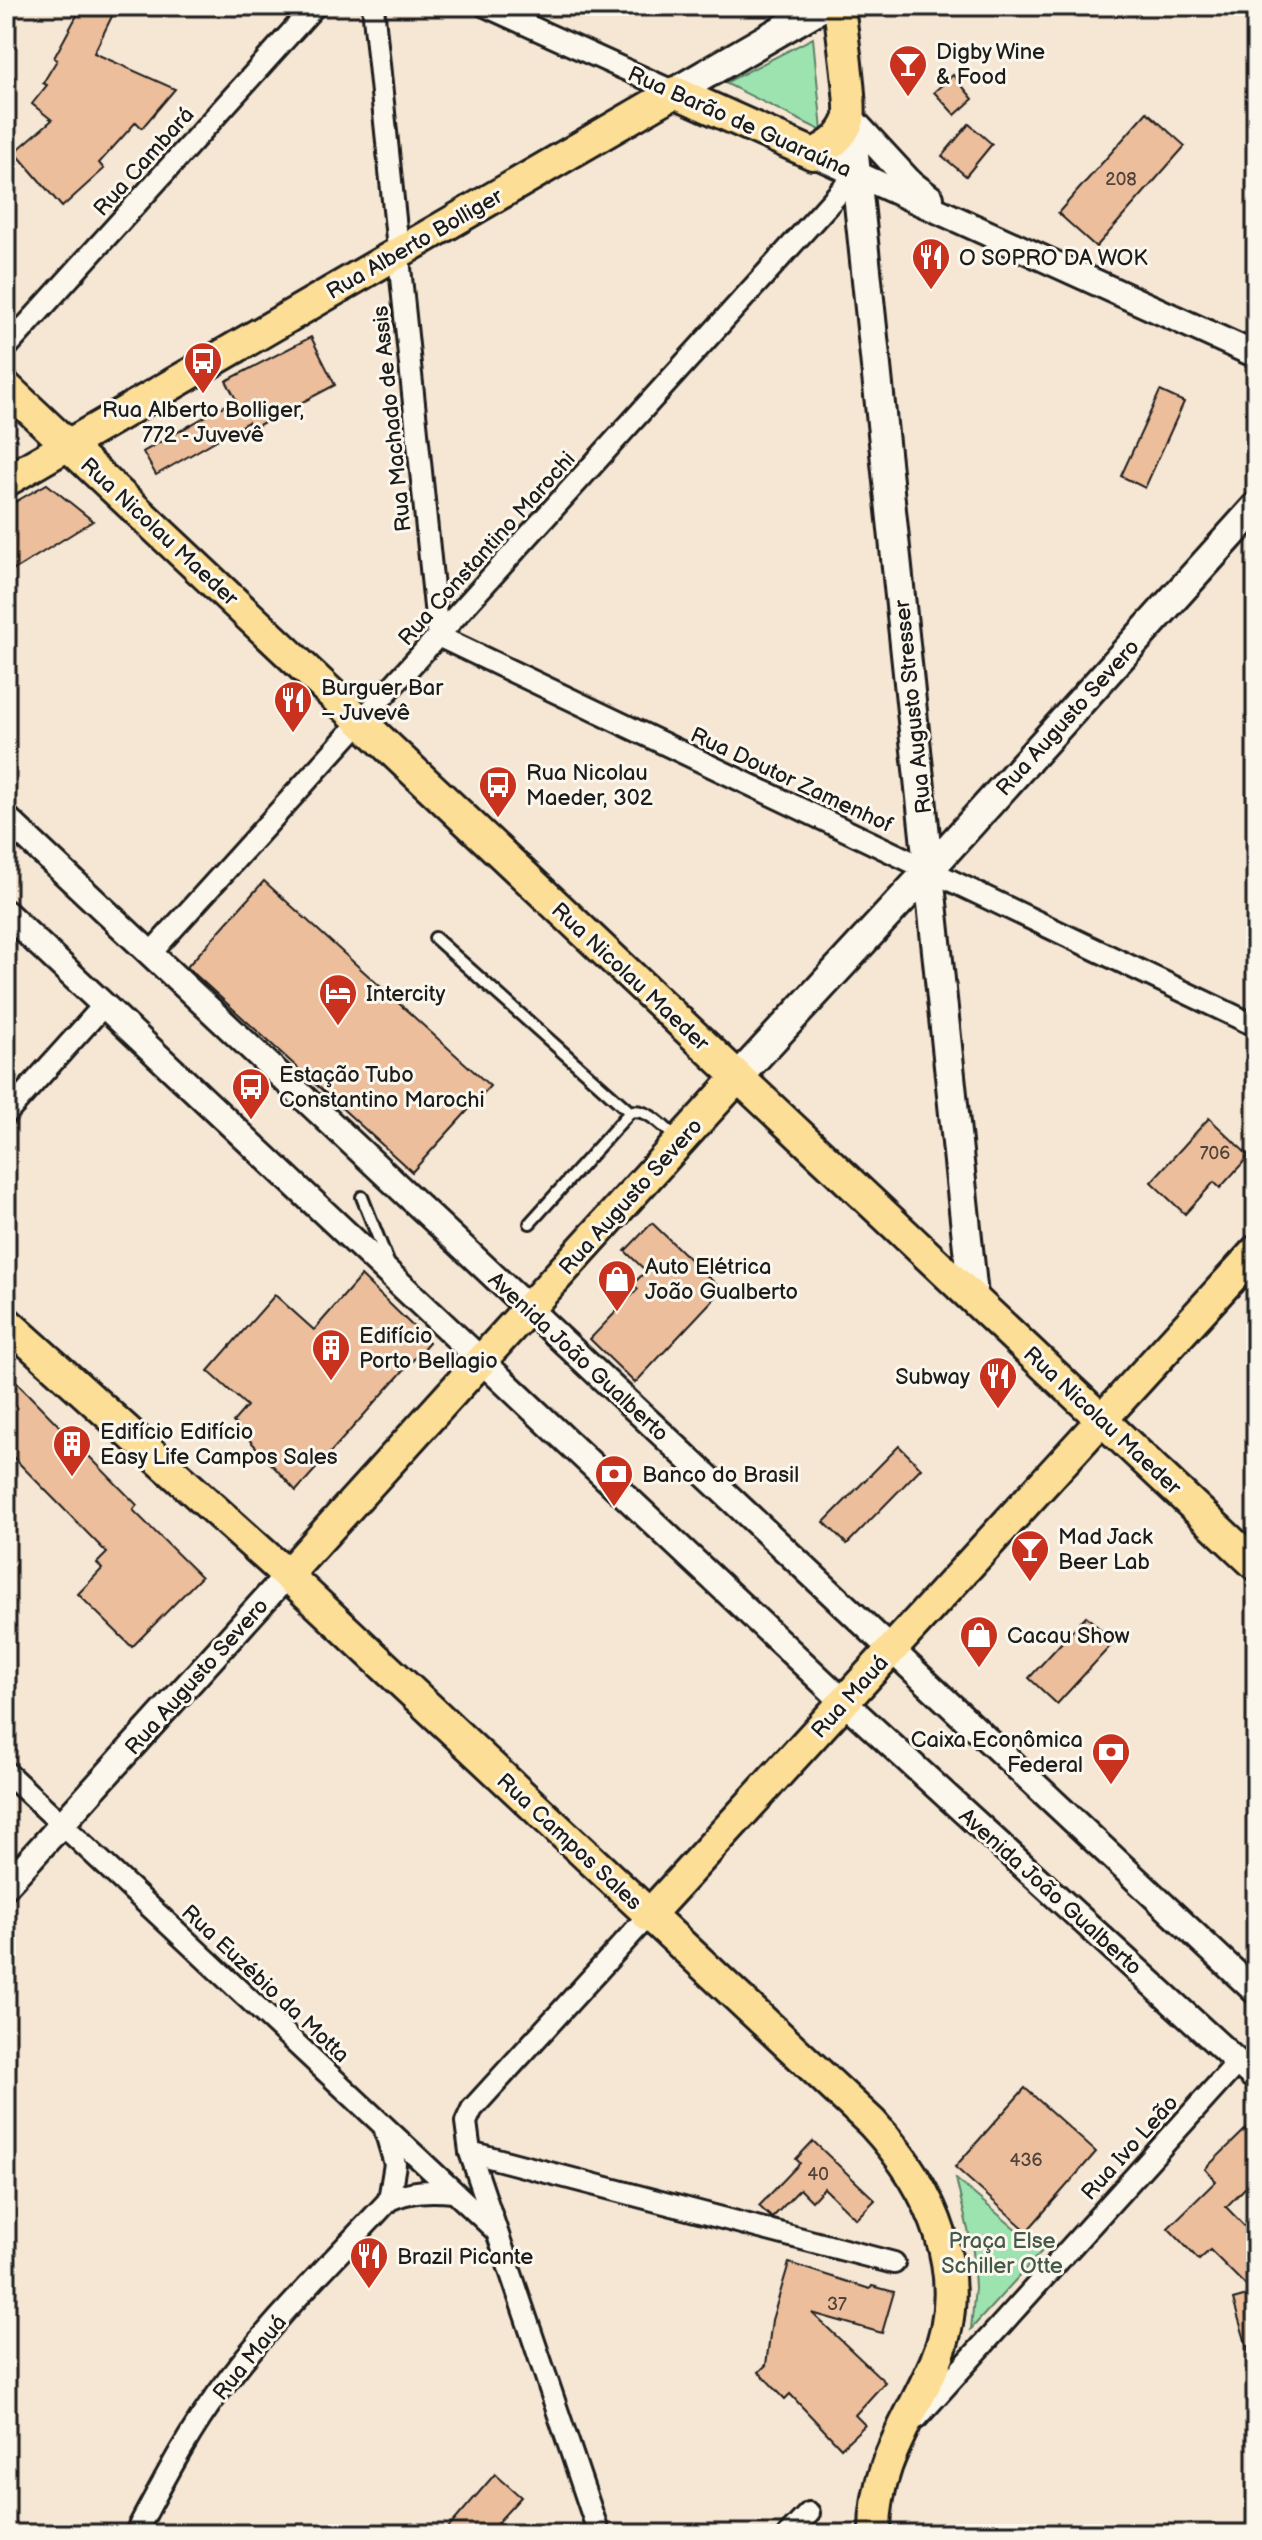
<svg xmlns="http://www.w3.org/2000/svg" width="1262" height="2540" viewBox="0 0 1262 2540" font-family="'Balsamiq Sans',sans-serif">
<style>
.green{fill:#9de3b0;stroke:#5c8066;stroke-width:2}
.building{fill:#ecbe9c;stroke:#1c1c1c;stroke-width:2}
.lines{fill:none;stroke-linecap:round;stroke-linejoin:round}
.service-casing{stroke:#1c1c1c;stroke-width:16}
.minor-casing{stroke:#1c1c1c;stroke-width:26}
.tertiary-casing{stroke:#1c1c1c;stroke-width:30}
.secondary-casing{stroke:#1c1c1c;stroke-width:34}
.primary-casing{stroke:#1c1c1c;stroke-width:36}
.service{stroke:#fbf7ec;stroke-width:10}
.minor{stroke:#fbf7ec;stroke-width:20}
.tertiary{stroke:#fbf7ec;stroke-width:24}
.secondary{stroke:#fbf7ec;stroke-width:28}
.primary{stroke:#fdde96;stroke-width:30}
.labels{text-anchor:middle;stroke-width:6;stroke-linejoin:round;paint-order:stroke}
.number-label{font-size:18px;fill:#50443c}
.poi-label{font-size:22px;fill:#1c1c1c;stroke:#fbf7ec;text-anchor:start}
.street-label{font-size:22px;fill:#1c1c1c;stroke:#fbf7ec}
.park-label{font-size:22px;fill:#435848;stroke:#fbf7ec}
</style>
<rect width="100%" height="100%" fill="#f6e6d4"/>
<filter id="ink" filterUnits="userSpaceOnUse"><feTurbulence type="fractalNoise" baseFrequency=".0125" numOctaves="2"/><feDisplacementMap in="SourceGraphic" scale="16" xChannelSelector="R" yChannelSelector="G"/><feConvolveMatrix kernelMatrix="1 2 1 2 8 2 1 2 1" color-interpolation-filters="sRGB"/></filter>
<g filter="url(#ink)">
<g class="green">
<polygon points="813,38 822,131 725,83"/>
<polygon points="956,2179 1042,2251 971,2329 975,2288 973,2251"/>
</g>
<g class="building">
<polygon points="82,6 117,6 94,53 175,89 142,128 136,122 99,163 104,169 62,207 15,152 52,120 32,104 47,85 43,83 57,60 54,58"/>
<polygon points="953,75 973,99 955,115 934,92"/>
<polygon points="1147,112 1185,146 1096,247 1058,213"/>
<polygon points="969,124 992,144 966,176 942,156"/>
<polygon points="311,337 335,385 251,429 248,422 156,475 143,452 236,399 226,381"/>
<polygon points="1160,391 1184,402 1145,488 1121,476"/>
<polygon points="47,484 93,521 6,575 6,507"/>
<polygon points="264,881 490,1086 412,1172 187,967"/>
<polygon points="1209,1118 1249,1156 1220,1188 1214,1182 1185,1214 1151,1182"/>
<polygon points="652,1223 722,1290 635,1383 590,1339 638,1289 633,1284 646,1271 625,1251"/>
<polygon points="361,1276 429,1342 296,1491 233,1422 247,1406 208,1371 275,1295 314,1330"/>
<polygon points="16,1382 137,1505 133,1510 201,1577 132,1647 78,1594 102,1569 97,1563 107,1553 6,1450 6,1392"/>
<polygon points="899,1446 921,1468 847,1544 824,1522"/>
<polygon points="1086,1616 1114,1642 1057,1704 1029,1678"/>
<polygon points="1025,2088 1096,2152 1027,2231 955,2167"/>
<polygon points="1256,2119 1256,2177 1226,2207 1256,2238 1256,2359 1251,2360 1233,2300 1254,2294 1210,2250 1199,2260 1168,2228 1216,2181 1205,2169"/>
<polygon points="813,2141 875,2200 856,2219 824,2188 812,2201 800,2189 772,2218 759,2206 800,2163 796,2159"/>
<polygon points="789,2263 870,2289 872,2286 894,2292 882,2333 812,2313 885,2382 855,2415 865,2425 841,2448 790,2394 785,2399 759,2372 766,2365 772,2320"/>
<polygon points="495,2474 521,2497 497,2523 510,2534 443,2534"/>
</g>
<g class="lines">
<g class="service-casing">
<g id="service">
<polyline points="435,938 630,1112"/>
<polyline points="362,1197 388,1262"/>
<path d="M530 1223 630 1112C648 1107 665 1129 679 1140"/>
</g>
</g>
<g class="minor-casing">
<g id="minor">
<polyline points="373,6 438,636"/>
<polyline points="485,6 675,92"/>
<polyline points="6,348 315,6"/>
<polyline points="438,636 1256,1026"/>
<polyline points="150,954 856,174"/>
<polyline points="6,1114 104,1005"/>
<polyline points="6,1772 494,2229"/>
<polyline points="385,2130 395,2164 389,2200"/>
<polyline points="470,2152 894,2263"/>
<polyline points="917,2418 1238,2062"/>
<path d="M135 2534C161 2486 186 2436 219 2392 269 2323 332 2262 389 2200 410 2190 431 2190 454 2192"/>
<polyline points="599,2534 470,2152 466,2122 472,2109 648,1916"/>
<polyline points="789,2534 809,2513"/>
</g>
</g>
<g class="tertiary-casing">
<g id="tertiary">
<polyline points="850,117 910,182 931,198"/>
<polyline points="813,154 1256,355"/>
<polyline points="6,818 1256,1992"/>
<polyline points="6,913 844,1702 1256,2079"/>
<polyline points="6,1886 287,1575"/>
</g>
</g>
<g class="secondary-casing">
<g id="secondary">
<polyline points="675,92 823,6"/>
<polyline points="850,117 973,1296"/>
<polyline points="738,1077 929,870 1256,507"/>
</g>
</g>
<g class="primary-casing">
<g id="primary">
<polyline points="6,387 1256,1565"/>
<path d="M6 481 675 92 813 154C829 147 842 138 849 120 853 108 841 25 839 6"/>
<path d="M6 1322 287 1575 872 2123C932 2188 973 2275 935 2363 909 2422 874 2466 875 2534"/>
<polyline points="287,1575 738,1077"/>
<polyline points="648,1916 1256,1251"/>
</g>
</g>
<use href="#service" class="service"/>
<use href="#minor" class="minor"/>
<use href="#tertiary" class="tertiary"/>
<use href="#secondary" class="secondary"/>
<use href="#primary" class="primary"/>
</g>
</g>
<defs>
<g id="bar-pin" transform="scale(2)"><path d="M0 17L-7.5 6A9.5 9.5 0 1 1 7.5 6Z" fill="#c8321e" stroke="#fbf7ec"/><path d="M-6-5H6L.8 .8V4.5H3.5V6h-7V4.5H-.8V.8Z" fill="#fff"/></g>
<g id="restaurant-pin" transform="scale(2)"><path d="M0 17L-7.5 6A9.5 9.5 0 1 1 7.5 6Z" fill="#c8321e" stroke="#fbf7ec"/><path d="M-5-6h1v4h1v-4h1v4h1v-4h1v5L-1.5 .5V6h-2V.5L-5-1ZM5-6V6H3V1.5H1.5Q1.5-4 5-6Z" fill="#fff"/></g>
<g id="bus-pin" transform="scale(2)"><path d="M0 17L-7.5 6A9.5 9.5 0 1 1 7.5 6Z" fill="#c8321e" stroke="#fbf7ec"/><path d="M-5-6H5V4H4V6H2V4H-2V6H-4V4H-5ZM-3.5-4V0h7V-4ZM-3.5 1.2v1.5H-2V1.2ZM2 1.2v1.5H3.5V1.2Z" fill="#fff"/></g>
<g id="hotel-pin" transform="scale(2)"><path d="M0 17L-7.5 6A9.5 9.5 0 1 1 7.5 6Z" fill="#c8321e" stroke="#fbf7ec"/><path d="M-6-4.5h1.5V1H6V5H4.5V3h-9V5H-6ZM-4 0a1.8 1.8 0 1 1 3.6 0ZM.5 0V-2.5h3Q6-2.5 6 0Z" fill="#fff"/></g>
<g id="shop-pin" transform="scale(2)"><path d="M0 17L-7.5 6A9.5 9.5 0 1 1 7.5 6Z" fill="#c8321e" stroke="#fbf7ec"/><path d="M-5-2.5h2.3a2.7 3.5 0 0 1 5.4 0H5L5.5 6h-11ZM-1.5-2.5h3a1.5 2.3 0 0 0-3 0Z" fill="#fff"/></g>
<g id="building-pin" transform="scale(2)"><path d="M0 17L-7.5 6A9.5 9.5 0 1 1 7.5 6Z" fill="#c8321e" stroke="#fbf7ec"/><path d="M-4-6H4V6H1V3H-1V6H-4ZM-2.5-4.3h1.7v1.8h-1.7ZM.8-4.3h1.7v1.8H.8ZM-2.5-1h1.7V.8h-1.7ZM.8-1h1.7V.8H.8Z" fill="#fff"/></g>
<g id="bank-pin" transform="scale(2)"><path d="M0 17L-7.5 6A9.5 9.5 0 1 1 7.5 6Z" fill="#c8321e" stroke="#fbf7ec"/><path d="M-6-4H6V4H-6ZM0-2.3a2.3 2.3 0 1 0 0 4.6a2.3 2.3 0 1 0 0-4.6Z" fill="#fff"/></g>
</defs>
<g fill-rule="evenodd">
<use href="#bar-pin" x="908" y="64"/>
<use href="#restaurant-pin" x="931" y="257"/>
<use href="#bus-pin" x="203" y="361"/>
<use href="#restaurant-pin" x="293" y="700"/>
<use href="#bus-pin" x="498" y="785"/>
<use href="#hotel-pin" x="338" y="993"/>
<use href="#bus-pin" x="251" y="1087"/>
<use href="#shop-pin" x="617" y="1279"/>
<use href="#building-pin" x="331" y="1348"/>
<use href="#restaurant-pin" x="998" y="1376"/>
<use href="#building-pin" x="72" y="1444"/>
<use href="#bank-pin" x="614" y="1474"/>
<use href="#bar-pin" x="1030" y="1549"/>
<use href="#shop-pin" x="979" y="1635"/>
<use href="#bank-pin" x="1111" y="1752"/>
<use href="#restaurant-pin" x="369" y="2256"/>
</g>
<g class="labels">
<g class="number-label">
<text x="1121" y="185">208</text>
<text x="1215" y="1159">706</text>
<text x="1026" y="2166">436</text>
<text x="818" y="2180">40</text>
<text x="837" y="2310">37</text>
</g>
<g class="poi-label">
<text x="936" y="59">Digby Wine<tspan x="936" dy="25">&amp; Food</tspan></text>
<text x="959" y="265">O SOPRO DA WOK</text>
<text x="203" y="417" text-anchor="middle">Rua Alberto Bolliger,<tspan x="203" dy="25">772 - Juvevê</tspan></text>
<text x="321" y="695">Burguer Bar<tspan x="321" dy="25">– Juvevê</tspan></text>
<text x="526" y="780">Rua Nicolau<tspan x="526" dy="25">Maeder, 302</tspan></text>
<text x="366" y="1001">Intercity</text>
<text x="279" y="1082">Estação Tubo<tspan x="279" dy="25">Constantino Marochi</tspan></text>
<text x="645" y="1274">Auto Elétrica<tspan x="645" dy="25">João Gualberto</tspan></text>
<text x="359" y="1343">Edifício<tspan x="359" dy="25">Porto Bellagio</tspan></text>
<text x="970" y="1384" text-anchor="end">Subway</text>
<text x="100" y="1439">Edifício Edifício<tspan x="100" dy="25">Easy Life Campos Sales</tspan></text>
<text x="642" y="1482">Banco do Brasil</text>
<text x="1058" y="1544">Mad Jack<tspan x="1058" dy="25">Beer Lab</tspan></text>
<text x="1007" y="1643">Cacau Show</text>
<text x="1083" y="1747" text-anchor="end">Caixa Econômica<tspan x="1083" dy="25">Federal</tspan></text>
<text x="397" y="2264">Brazil Picante</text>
</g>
<g class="street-label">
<text transform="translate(740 121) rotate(24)" y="8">Rua Barão de Guaraúna</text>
<text transform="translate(143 161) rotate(-48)" y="8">Rua Cambará</text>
<text transform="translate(414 243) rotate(-30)" y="8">Rua Alberto Bolliger</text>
<text transform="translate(391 419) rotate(-96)" y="8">Rua Machado de Assis</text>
<text transform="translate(160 531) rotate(43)" y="8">Rua Nicolau Maeder</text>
<text transform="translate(486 548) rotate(-48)" y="8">Rua Constantino Marochi</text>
<text transform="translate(912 707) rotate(-96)" y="8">Rua Augusto Stresser</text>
<text transform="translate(1067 717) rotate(-48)" y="8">Rua Augusto Severo</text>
<text transform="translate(792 779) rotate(25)" y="8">Rua Doutor Zamenhof</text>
<text transform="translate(631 976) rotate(43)" y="8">Rua Nicolau Maeder</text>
<text transform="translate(630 1196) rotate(-48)" y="8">Rua Augusto Severo</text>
<text transform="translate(579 1356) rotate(43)" y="8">Avenida João Gualberto</text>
<text transform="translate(1103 1420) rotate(43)" y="8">Rua Nicolau Maeder</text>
<text transform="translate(196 1676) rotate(-48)" y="8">Rua Augusto Severo</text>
<text transform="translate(849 1696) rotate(-48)" y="8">Rua Mauá</text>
<text transform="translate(570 1841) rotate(43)" y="8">Rua Campos Sales</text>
<text transform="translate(1051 1891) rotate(42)" y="8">Avenida João Gualberto</text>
<text transform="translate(266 1983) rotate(43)" y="8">Rua Euzébio da Motta</text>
<text transform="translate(1129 2147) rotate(-48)" y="8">Rua Ivo Leão</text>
<text transform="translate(249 2357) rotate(-51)" y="8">Rua Mauá</text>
</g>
<g class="park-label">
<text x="1002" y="2248">Praça Else<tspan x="1002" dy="25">Schiller Otte</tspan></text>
</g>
</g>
<rect width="1262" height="2540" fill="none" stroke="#fbf7ec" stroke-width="32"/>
<rect x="16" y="16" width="1230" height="2508" fill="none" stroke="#1c1c1c" stroke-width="3" filter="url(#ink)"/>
</svg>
